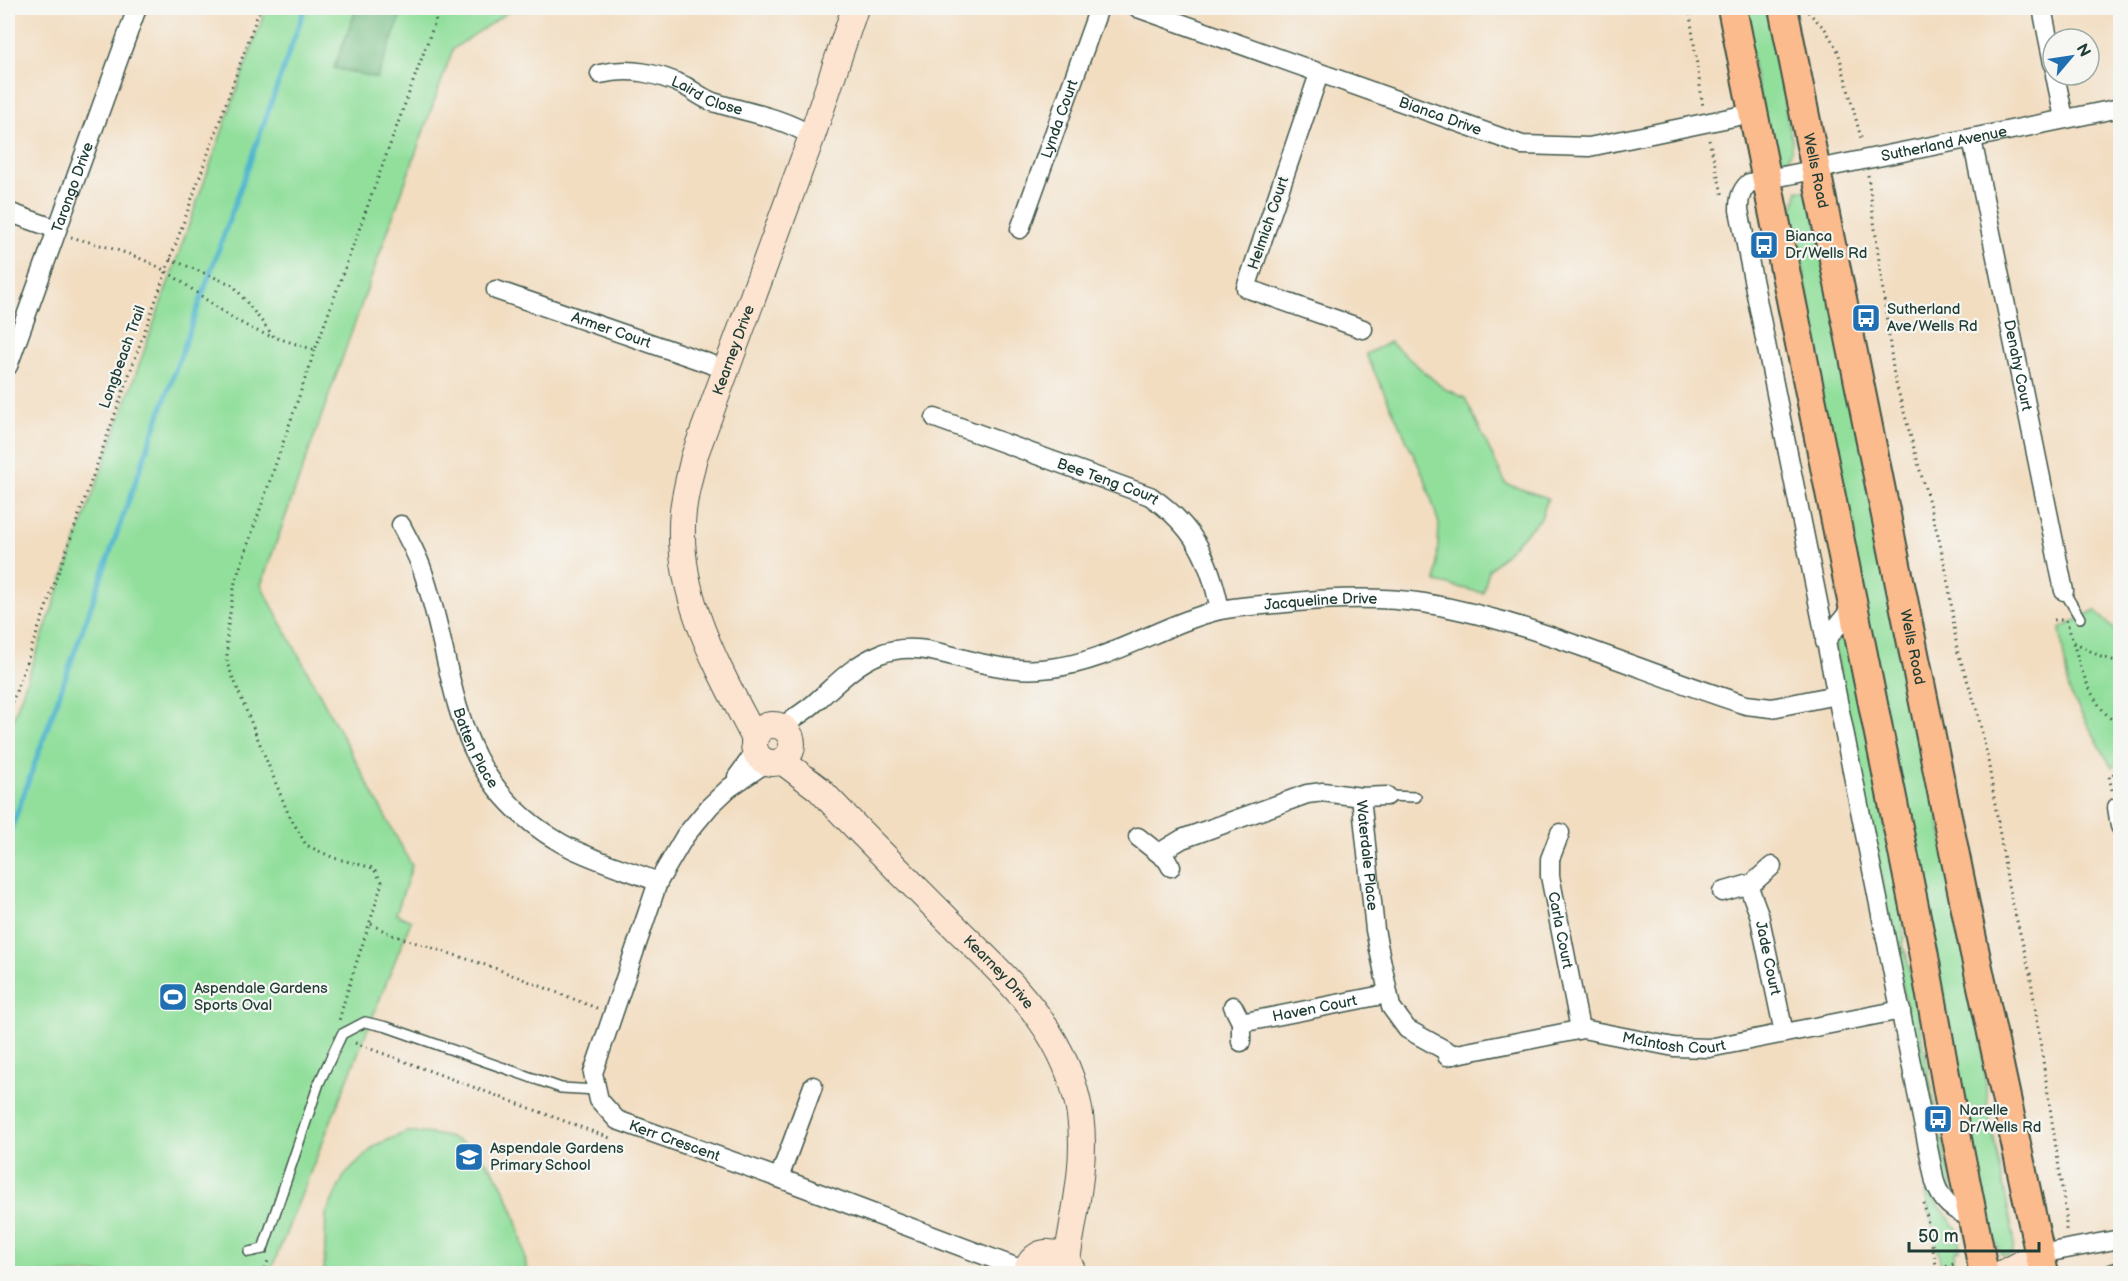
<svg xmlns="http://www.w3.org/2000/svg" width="2128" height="1281" viewBox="0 0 2128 1281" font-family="'Balsamiq Sans',sans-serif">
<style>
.green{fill:#92df9c;stroke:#588e68;stroke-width:1.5}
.forest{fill:#75be84;stroke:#4a7e5c;stroke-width:1.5}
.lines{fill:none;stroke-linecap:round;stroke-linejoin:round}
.stream{stroke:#50b6ce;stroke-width:5}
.lane-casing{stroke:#3f5549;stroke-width:12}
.street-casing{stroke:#3f5549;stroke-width:21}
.secondary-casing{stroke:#3f5549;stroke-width:28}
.primary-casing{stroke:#3f5549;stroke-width:32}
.path{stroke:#3f5549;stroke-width:3;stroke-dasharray:1.5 4.5;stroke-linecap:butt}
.lane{stroke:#fff;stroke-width:9}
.street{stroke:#fff;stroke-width:18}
.secondary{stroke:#fde4d1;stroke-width:26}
.primary{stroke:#fbbb8d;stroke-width:28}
.labels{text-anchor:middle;stroke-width:4.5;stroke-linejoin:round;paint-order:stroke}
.street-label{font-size:15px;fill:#1f3d34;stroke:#f6f6f2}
.poi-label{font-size:15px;fill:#1f3d34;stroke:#f6f6f2;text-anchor:start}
</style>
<rect width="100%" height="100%" fill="#f6f6f2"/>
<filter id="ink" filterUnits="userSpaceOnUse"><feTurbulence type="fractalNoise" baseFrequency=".0167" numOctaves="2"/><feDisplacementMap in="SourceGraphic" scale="12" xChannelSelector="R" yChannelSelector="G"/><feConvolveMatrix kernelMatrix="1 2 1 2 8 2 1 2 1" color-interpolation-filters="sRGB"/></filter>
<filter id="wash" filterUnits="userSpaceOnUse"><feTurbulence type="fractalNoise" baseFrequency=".008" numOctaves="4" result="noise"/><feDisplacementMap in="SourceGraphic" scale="24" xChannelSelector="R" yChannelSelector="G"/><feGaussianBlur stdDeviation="1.35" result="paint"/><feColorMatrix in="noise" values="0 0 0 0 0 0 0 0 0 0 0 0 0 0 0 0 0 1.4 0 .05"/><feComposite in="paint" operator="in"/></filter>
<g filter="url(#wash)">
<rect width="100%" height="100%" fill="#f2ddc1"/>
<g class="green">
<polygon points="266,8 514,8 453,49 261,585 412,866 396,914 411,921 270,1273 8,1274 8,733"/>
<polygon points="1741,8 1772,8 1785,107 1793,144 1789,157 1781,161 1770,147"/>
<polygon points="1798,190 1806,191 1812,201 1980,1020 1988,1108 2014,1238 2013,1252 2008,1256 2001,1254 1993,1238 1822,402 1812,320 1797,231 1791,215"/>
<polygon points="1390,342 1443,388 1465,398 1506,484 1548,498 1541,518 1489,570 1483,593 1436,582 1439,524 1425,479 1366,354"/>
<polygon points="2095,610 2120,636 2120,760 2112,768 2069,691 2060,629"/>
<polygon points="1845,629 1899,887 1904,937 1902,946 1906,953 1937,1117 1929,1120 1834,643"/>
<path d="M407 1132C425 1133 444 1134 461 1142 504 1163 523 1229 527 1273H324L326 1214 344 1176 376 1145Z"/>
<polygon points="1934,1137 1942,1137 1954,1196 1951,1198 1946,1189"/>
<polygon points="1929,1192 1958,1230 1960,1250 1956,1250 1953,1261 1941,1266 1925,1193"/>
</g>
<polygon class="forest" points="357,8 404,8 377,78 334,68"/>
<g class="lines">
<polyline class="stream" points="8,838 305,8"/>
</g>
</g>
<g filter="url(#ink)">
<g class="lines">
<g class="lane-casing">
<g id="lane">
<polyline points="2064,591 2080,618"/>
<polyline points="1387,796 1416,797"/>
<polyline points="249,1252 263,1249 319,1083 342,1034 365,1022 387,1027 561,1088 597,1090"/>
</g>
</g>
<g class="street-casing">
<g id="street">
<path id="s1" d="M1138 8 1522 145 1589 147 1753 113"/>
<polyline points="2042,8 2053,63"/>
<path id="s2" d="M600 74C630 67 657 73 685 86 694 91 702 98 713 102 748 113 779 116 812 136"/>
<polyline points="1319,74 1246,288 1363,329"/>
<polyline points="2055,75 2064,118"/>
<path id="s3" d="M1972 139 2064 591"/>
<polyline points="8,212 56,229"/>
<path id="s4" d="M1020 229 1099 8"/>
<path id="s5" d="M496 290 725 369"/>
<path id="s6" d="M8 366 137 8"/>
<path id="s7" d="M935 418 1150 496C1194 526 1210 559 1220 610"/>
<path id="s8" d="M401 525C409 541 419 557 424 575 459 681 448 778 561 843 591 860 626 869 658 882"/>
<polyline points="1825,642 1853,606"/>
<path id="s9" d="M782 726C794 718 808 710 819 699 838 682 855 664 880 654 916 640 950 657 985 664 1007 669 1029 671 1051 668 1111 661 1162 624 1220 610 1241 606 1265 605 1286 603 1332 598 1378 596 1424 603 1535 622 1639 671 1746 705L1772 708 1836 695"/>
<path id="s10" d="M767 762 729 788 710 806 685 836 658 882 593 1073 599 1100 617 1120 779 1178 1026 1271"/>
<polyline points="737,777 756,751"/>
<polyline points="1361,797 1387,796"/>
<polyline points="2117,807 2120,826"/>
<path id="s11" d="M1560 833 1550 859V876L1580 1029"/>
<polyline points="1138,837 1167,860 1171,867"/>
<path id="s12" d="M1159 853 1182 839 1307 794 1323 792 1361 797 1375 930 1391 1007 1407 1029 1454 1055"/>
<path id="s13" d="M1748 885 1759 914 1784 1033"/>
<polyline points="1722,892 1753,883 1772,866"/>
<polyline points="1233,1006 1241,1022 1241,1042"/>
<path id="s14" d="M1241 1023 1387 994"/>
<path id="s15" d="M1447 1056 1583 1029 1674 1047 1709 1048 1901 1010"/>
<polyline points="779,1178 813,1086"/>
<path id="s16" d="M1972 1218C1954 1211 1941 1202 1935 1182L1739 210C1739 200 1740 191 1749 183L2120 108"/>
<polyline points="2040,1254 2120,1239"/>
<polyline points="2111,1274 2120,1271"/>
</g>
</g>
<g class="secondary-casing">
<g id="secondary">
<circle cx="773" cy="744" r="19"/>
<path id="s17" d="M755 739C719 669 674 594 683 511 685 493 690 475 694 457L812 136 855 8"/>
<path id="s18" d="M782 761 819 789C859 831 900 872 941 913 1000 973 1067 1026 1080 1115 1087 1162 1074 1213 1067 1260"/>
<path d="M1026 1274C1031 1245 1066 1247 1073 1273"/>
<polyline points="2002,1274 2040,1254"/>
</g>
</g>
<g class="primary-casing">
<g id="primary">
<polyline points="1732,8 1923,951 1952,1114 1984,1274"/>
<path id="s19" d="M1783 8 1974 949 2044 1274"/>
</g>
</g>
<g class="path">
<polyline points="1689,8 1703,107"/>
<polyline points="1808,12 1825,29 1838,51 1862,142"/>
<polyline points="1709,140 1723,197"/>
<polyline points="1868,175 1894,376 1939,539 1948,580 1957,649 1977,710 1988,760 2008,885 2030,973 2066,1215 2066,1233"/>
<path d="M71 237C103 246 138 254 167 272 203 295 232 324 273 337"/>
<polyline points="170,259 233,285 274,337 315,350 440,8"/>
<path d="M315 350 235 582 227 632V663L288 813 306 845 334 858 373 868 382 882C369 929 351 974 339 1021"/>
<path d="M2054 620H2066C2079 657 2085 702 2120 726"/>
<polyline points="2074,642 2101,657 2120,662"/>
<polyline points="8,714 260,8"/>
<polyline points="2112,790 2109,776 2118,772 2120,738"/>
<polyline points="371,924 392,935 492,967 599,1009"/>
<polyline points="355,1043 610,1138"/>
<polyline points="1924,1203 1937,1270 1954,1264"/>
<polyline points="263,1274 268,1261"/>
</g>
<use href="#lane" class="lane"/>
<use href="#street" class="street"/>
<use href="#secondary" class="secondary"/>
<use href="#primary" class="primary"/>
</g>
</g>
<defs>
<g id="bus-square" transform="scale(1.5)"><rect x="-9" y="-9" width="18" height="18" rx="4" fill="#1f6fb2" stroke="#f6f6f2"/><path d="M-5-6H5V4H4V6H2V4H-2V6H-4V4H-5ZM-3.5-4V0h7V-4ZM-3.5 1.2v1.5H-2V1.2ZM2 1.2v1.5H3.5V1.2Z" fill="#fff"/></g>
<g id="stadium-square" transform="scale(1.5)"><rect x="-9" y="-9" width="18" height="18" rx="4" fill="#1f6fb2" stroke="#f6f6f2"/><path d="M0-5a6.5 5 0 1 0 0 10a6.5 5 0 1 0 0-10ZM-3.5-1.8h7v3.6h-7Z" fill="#fff"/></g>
<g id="school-square" transform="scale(1.5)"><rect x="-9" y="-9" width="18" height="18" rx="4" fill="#1f6fb2" stroke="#f6f6f2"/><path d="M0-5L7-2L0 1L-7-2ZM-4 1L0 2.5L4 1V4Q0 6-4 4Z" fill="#fff"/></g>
</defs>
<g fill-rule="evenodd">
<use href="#bus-square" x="1764" y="245"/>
<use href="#bus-square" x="1866" y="318"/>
<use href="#stadium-square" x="173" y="997"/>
<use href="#bus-square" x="1938" y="1119"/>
<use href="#school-square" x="469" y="1157"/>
</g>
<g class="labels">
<g class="street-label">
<text dy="5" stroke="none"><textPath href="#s2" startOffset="112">Laird Close</textPath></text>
<text dy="5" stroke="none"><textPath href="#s1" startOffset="321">Bianca Drive</textPath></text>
<text dy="5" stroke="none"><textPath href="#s4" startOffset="117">Lynda Court</textPath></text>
<text dy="5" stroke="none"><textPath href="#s16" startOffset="1274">Sutherland Avenue</textPath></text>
<text dy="5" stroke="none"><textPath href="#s19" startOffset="166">Wells Road</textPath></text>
<text dy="5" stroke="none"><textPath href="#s6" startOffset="190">Tarongo Drive</textPath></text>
<text transform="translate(1268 223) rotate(-71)" y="5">Helmich Court</text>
<text dy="5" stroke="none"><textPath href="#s5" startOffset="122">Armer Court</textPath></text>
<text dy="5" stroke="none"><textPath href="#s17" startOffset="412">Kearney Drive</textPath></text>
<text transform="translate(122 357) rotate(-70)" y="5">Longbeach Trail</text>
<text dy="5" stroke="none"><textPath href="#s3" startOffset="231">Denahy Court</textPath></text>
<text dy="5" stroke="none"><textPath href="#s7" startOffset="184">Bee Teng Court</textPath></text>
<text dy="5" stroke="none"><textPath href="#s9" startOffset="576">Jacqueline Drive</textPath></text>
<text dy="5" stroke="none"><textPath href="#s19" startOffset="652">Wells Road</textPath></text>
<text dy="5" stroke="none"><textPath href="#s8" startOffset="236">Batten Place</textPath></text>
<text dy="5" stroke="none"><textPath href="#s12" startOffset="273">Waterdale Place</textPath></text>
<text dy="5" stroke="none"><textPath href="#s11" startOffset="100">Carla Court</textPath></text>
<text dy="5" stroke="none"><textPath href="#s13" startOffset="76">Jade Court</textPath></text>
<text dy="5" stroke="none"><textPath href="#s18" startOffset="303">Kearney Drive</textPath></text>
<text dy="5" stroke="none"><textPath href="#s14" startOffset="75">Haven Court</textPath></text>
<text dy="5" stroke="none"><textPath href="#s15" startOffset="231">McIntosh Court</textPath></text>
<text dy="5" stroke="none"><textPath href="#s10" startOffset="482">Kerr Crescent</textPath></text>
</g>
<g class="poi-label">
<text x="1785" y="241">Bianca<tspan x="1785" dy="17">Dr/Wells Rd</tspan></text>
<text x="1887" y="314">Sutherland<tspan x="1887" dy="17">Ave/Wells Rd</tspan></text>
<text x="194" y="993">Aspendale Gardens<tspan x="194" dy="17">Sports Oval</tspan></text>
<text x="1959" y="1115">Narelle<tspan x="1959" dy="17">Dr/Wells Rd</tspan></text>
<text x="490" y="1153">Aspendale Gardens<tspan x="490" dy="17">Primary School</tspan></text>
</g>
</g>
<rect width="2128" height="1281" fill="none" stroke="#f6f6f2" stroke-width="30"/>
<g transform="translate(2071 57) rotate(61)"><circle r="28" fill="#f6f6f2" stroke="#a0aca6" stroke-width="1.5"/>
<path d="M0-4.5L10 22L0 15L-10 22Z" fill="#1f6fb2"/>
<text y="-9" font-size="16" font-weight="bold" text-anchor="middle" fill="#1f3d34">N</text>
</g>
<path d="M1909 1242v9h130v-9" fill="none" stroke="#1f3d34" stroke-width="3"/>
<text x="1918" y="1242" font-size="18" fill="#1f3d34" stroke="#f6f6f2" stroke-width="4.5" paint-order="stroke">50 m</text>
</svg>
